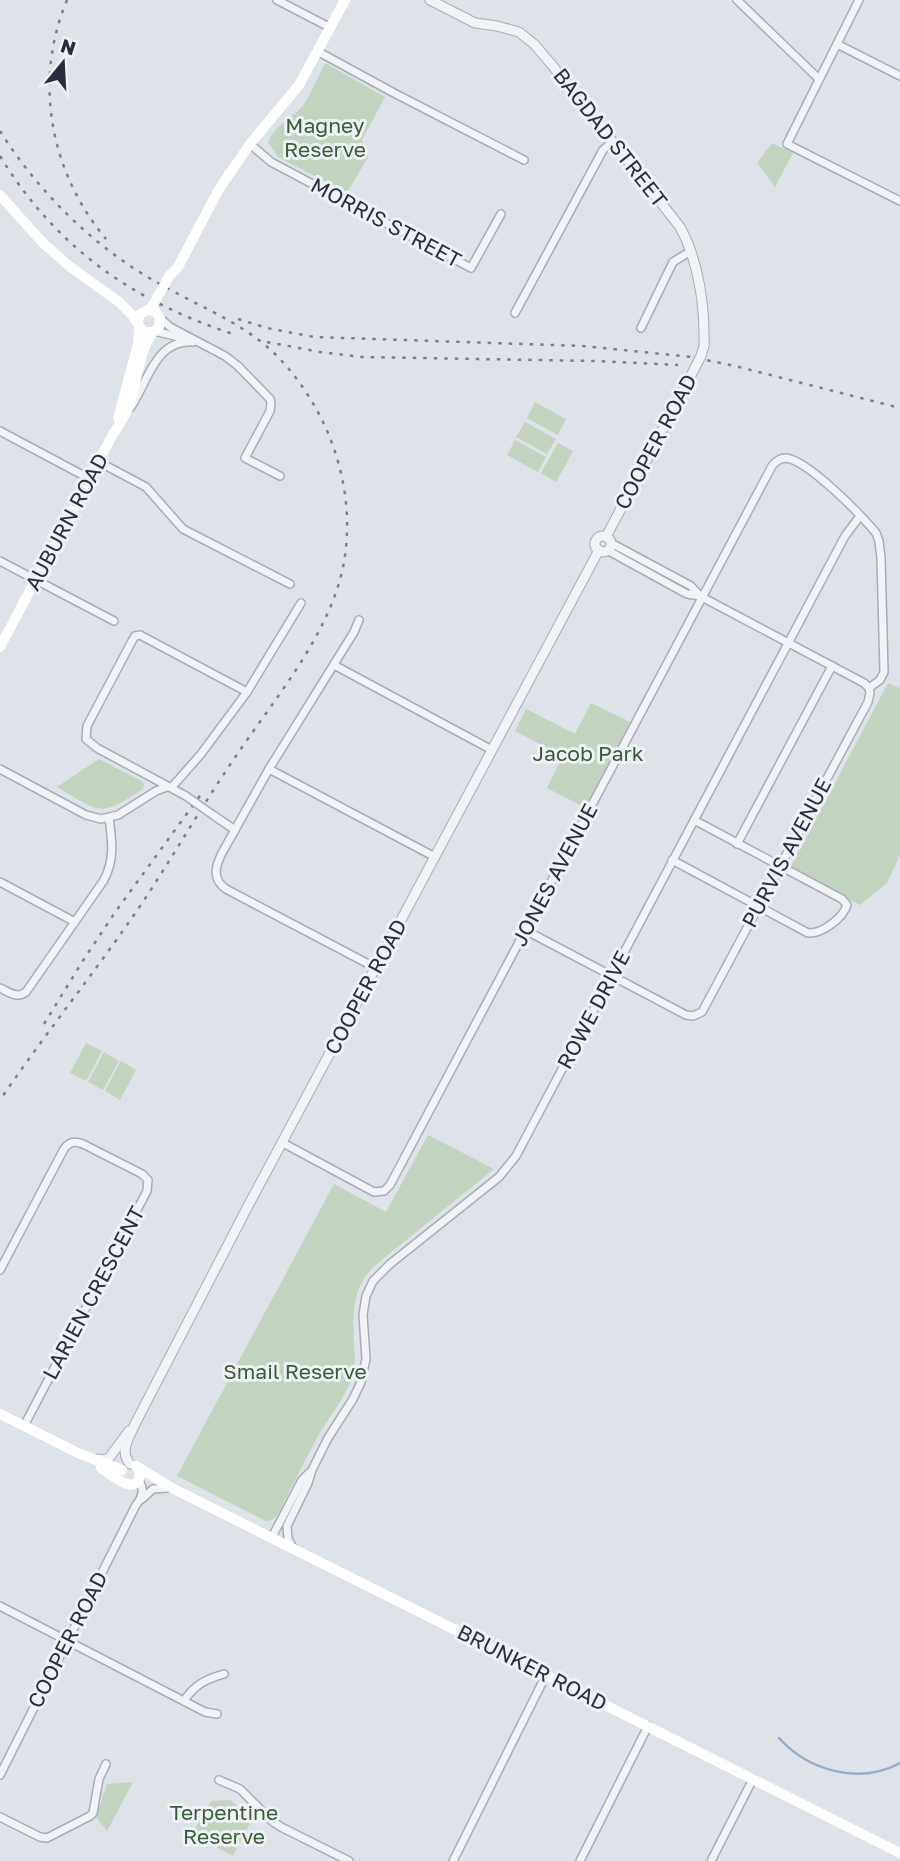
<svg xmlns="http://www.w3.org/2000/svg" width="900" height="1861" viewBox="0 0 900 1861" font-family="'Golos Text',sans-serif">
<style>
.green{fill:#c2d3bf}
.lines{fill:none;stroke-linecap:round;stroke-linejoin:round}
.stream{stroke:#98acca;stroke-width:2.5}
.minor-casing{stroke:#a7acb6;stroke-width:10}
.tertiary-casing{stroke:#a7acb6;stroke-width:11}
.minor{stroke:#f1f3f7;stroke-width:7}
.tertiary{stroke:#f1f3f7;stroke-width:9}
.secondary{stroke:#fff;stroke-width:10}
.rail{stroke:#777f93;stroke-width:2.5;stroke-dasharray:3.5 7;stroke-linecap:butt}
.minor-bridge-casing{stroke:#a7acb6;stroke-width:10;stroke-linecap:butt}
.tertiary-bridge-casing{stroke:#a7acb6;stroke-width:11;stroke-linecap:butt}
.minor-bridge{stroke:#f1f3f7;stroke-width:7}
.tertiary-bridge{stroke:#f1f3f7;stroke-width:9}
.secondary-bridge{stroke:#fff;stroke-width:10}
.labels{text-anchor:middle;stroke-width:6;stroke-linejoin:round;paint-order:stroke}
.park-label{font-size:21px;fill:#385c34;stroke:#eef1f6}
.street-label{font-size:21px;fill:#272e40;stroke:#eef1f6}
</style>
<rect width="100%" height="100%" fill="#dee2e9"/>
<g class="green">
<path d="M325 63 385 97 362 140 368 157 347 193 278 157 268 142C274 127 289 119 300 109 310 98 318 76 325 63Z"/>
<polygon points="772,143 793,153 775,187 757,163"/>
<polygon points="535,402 566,419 558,435 527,418"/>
<polygon points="525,422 556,439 547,454 516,437"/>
<polygon points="515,440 546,457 538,472 507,455"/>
<polygon points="558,443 573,451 556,482 541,473"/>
<polygon points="888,683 900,688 900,855 887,883 860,905 792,870 791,866"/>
<polygon points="591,703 630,722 586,808 547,788 563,756 515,731 526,709 575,734"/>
<path d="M99 759 141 781 144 784 143 789C98 818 102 813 57 787Z"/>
<polygon points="86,1043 102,1051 86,1081 70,1073"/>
<polygon points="104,1052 119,1061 103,1090 88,1082"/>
<polygon points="121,1061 136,1070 120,1100 105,1091"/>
<path d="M428 1135 494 1169 384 1258C375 1266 366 1273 361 1284 349 1307 355 1343 355 1369 346 1398 332 1412 318 1436 304 1462 291 1489 277 1515L272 1520 266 1521 177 1476 334 1184 386 1212Z"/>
<polygon points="133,1782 107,1831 96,1817 107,1784"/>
<polygon points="231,1800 251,1821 233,1856 192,1834 211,1801"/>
</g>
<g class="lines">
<path class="stream" d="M779 1738C809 1771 859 1785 900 1763"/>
<g class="minor-casing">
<g id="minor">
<polyline points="277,0 329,27"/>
<polyline points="737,0 819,79"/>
<polyline points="859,0 787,144 900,201"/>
<polyline points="837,44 900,76"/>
<polyline points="317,51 394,93 524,160"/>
<polyline points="250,144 271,162 471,268 501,214"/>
<polyline points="515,313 603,150 612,142"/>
<polyline points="160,318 170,327 225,356 238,366 270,399 271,403 270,411 245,458 280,476"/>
<polyline points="641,328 673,262 691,251"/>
<polyline points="154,331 183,338"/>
<path d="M131 407C148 381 156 339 193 342"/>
<polyline points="0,431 90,479"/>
<polyline points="99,462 146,487 183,529 290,584"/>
<polyline points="611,543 691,586 700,596"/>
<polyline points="607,550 687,594 700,596 864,683 869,688"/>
<polyline points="0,561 114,621"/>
<path d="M359 620 354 632 269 769 222 853C215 867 212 879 226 889L376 968"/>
<polyline points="334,665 492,750"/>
<polyline points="0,769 86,815 101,819 118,815 156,791 167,787"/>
<polyline points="269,769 435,857"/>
<polyline points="172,787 201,754 247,692 301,603"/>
<polyline points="186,796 97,748 86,739 87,726 132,641 135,636 140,635 247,692"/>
<polyline points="213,815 235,830"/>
<polyline points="737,844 832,666"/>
<path d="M672 860 808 933C822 934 843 918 847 905L842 899 694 820"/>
<polyline points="0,882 75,922"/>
<polyline points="525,930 686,1015 693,1016 702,1012 868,702 870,693 869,688"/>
<path d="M0 988C9 992 17 999 26 992L104 880C115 859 112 840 109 818"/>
<path d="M283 1143 374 1192 384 1191 390 1185 772 466C776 461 780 458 786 458 809 461 861 515 876 533L879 541 881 558 884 672 880 680 869 688"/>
<path d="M0 1270 64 1149C70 1141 75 1141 83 1144L142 1174 148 1180 147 1191 24 1426"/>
<polyline points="142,1499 153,1489 167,1488"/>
<polyline points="272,1537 302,1480 309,1473"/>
<polyline points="293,1548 288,1539 287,1526 308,1483 312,1470 328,1438 353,1399 361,1382 366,1359 363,1315 366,1296 373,1281 390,1264 499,1177 516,1156 845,536 860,516"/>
<polyline points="0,1606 205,1712 217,1714"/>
<path d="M184 1701C194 1685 206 1679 224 1674"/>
<path d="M0 1775 136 1505C142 1498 145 1490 139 1481"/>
<polyline points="219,1780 240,1789 272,1821 281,1827 349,1861"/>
<polyline points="0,1817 40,1837 47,1838 90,1816 93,1813 99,1779 106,1764"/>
<polyline points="453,1861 546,1675"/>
<polyline points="580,1861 648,1726"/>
<polyline points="711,1861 753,1779"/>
</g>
</g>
<g class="tertiary-casing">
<g id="tertiary">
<path d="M430 0 475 23 497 26 519 32 534 44 552 65 680 227C699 261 705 308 704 346"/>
<circle cx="603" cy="544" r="8"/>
<polyline points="606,537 684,389"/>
<polyline points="98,1459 104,1460 109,1458 129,1431"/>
<path d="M130 1464C119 1451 129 1438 135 1424L248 1206 599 550"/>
</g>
</g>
<use href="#minor" class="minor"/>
<use href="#tertiary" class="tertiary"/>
<g class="secondary">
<polyline points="0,195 43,243 69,266 119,302 132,315 140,327 144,332 153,332 159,327 160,318 155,311 147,310 139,315 138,324"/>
<polyline points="170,275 178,267 219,189 250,144 299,85 345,0"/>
<polyline points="118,418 138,344 139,326"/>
<path d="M0 647 113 434C120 424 126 415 130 403 137 380 139 352 153 332"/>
<polyline points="0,1414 78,1453 122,1470"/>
<polyline points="136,1466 172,1488 900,1853"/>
<path d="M101 1468C109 1473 118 1481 127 1484 140 1488 143 1474 136 1466"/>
</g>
<g class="rail">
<path d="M67 0C33 81 50 172 106 239"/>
<path d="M0 131C41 196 100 253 169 289 207 310 248 326 278 357 331 412 358 493 343 567 329 636 272 702 234 759 199 810 169 864 134 915 91 977 43 1037 0 1100"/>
<path d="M0 156C56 248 134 302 236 335"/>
<polyline points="238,319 267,328 314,337 583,346 692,357 735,366 900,408"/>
<polyline points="267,342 320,352 362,357 595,361 678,365"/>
<polyline points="44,1024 84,959 116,911 202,793"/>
</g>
<g class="minor-bridge-casing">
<polyline id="minor-bridge" points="186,796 213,815"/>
</g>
<g class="tertiary-bridge-casing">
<polyline id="tertiary-bridge" points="684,389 701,356 704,346"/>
</g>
<use href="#minor-bridge" class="minor-bridge"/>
<use href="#tertiary-bridge" class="tertiary-bridge"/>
<polyline class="secondary-bridge" points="152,306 170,275"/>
</g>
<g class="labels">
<g class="park-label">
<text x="325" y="133">Magney<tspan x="325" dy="24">Reserve</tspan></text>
<text x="588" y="761">Jacob Park</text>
<text x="295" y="1379">Smail Reserve</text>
<text x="224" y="1820">Terpentine<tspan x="224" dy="24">Reserve</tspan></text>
</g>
<g class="street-label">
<text transform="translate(610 138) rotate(52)" y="7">BAGDAD STREET</text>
<text transform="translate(386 223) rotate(28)" y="7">MORRIS STREET</text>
<text transform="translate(656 442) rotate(-62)" y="7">COOPER ROAD</text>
<text transform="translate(67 522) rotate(-62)" y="7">AUBURN ROAD</text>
<text transform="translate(787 853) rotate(-62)" y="7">PURVIS AVENUE</text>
<text transform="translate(555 875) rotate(-62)" y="7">JONES AVENUE</text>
<text transform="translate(366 987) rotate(-62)" y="7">COOPER ROAD</text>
<text transform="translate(594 1010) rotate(-62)" y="7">ROWE DRIVE</text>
<text transform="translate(94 1293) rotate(-62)" y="7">LARIEN CRESCENT</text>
<text transform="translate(68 1640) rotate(-63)" y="7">COOPER ROAD</text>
<text transform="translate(532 1668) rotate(27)" y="7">BRUNKER ROAD</text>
</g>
</g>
<g transform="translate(63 63) rotate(18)" stroke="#eef1f6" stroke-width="5" paint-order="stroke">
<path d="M0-5L12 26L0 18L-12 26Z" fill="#272e40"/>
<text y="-10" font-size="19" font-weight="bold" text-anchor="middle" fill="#272e40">N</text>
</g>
</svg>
